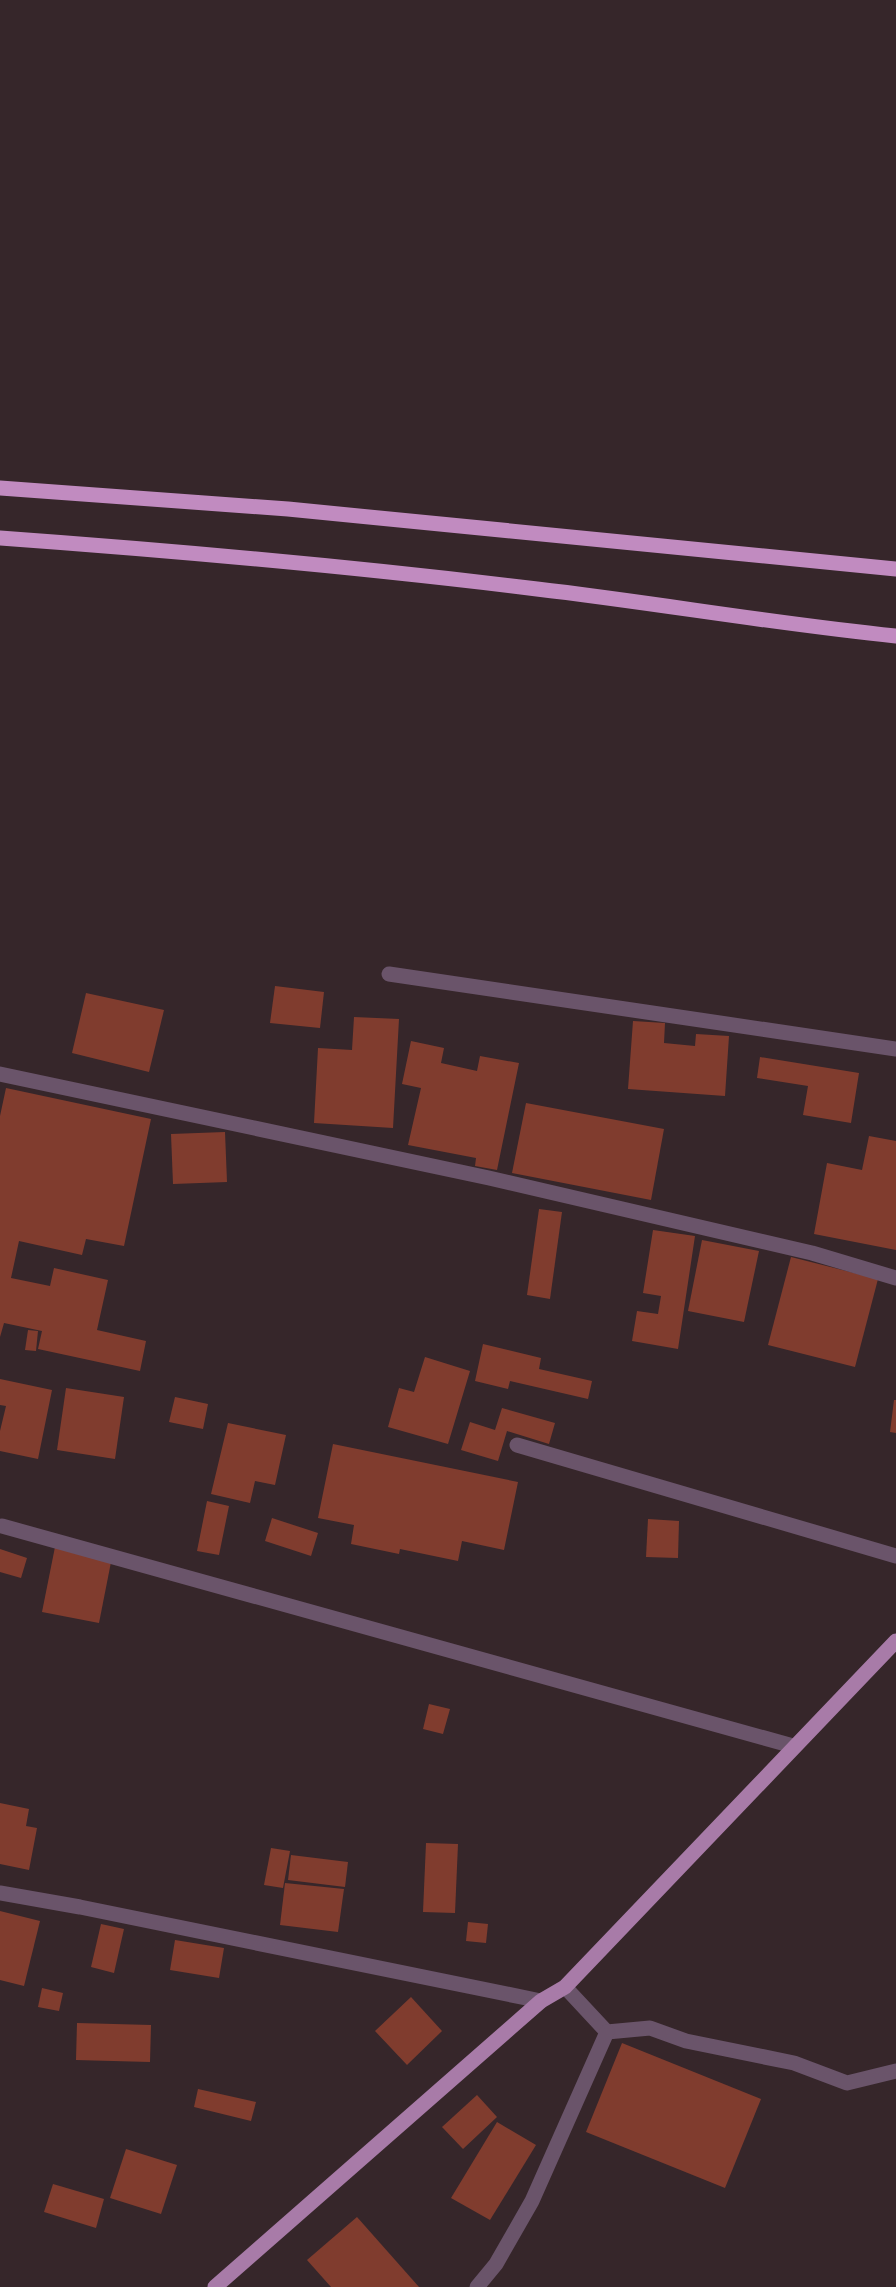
<svg xmlns="http://www.w3.org/2000/svg" width="896" height="2287" viewBox="0 0 896 2287" font-family="Karla,sans-serif">
<style>
.building{fill:#803c2e}
.lines{fill:none;stroke-linecap:round;stroke-linejoin:round}
.minor{stroke:#6a546a;stroke-width:15}
.major{stroke:#a87ba8;stroke-width:15}
.highway{stroke:#c18bc0;stroke-width:15}
</style>
<rect width="100%" height="100%" fill="#36262a"/>
<g class="building">
<polygon points="275,986 324,992 320,1028 270,1023"/>
<polygon points="86,993 164,1010 149,1072 72,1053"/>
<polygon points="354,1017 399,1019 393,1128 314,1123 318,1048 352,1050"/>
<polygon points="633,1021 665,1023 664,1043 695,1046 696,1034 729,1036 725,1096 628,1089"/>
<polygon points="411,1041 444,1048 441,1063 477,1071 480,1056 519,1063 497,1170 475,1166 476,1158 408,1145 421,1088 402,1084"/>
<polygon points="760,1057 859,1073 851,1123 803,1115 808,1086 757,1078"/>
<polygon points="6,1088 151,1119 124,1246 86,1239 82,1255 19,1241 11,1278 50,1286 54,1268 108,1280 97,1330 146,1341 140,1371 38,1349 42,1331 4,1323 0,1337 0,1116"/>
<polygon points="526,1103 664,1129 651,1200 512,1173"/>
<polygon points="225,1132 227,1182 173,1184 171,1134"/>
<polygon points="869,1136 896,1141 896,1250 814,1234 827,1163 862,1170"/>
<polygon points="539,1209 562,1212 550,1299 527,1295"/>
<polygon points="653,1230 695,1236 678,1349 632,1341 637,1311 658,1314 661,1296 643,1293"/>
<polygon points="702,1240 759,1251 744,1322 688,1311"/>
<polygon points="791,1257 878,1279 855,1367 768,1345"/>
<polygon points="28,1330 38,1331 36,1351 25,1350"/>
<polygon points="483,1344 541,1358 539,1369 592,1381 588,1399 510,1381 508,1389 475,1381"/>
<polygon points="425,1357 470,1371 448,1444 388,1427 399,1388 414,1392"/>
<polygon points="0,1379 52,1390 38,1459 0,1451 0,1431 6,1406 0,1405"/>
<polygon points="66,1388 124,1397 115,1459 57,1450"/>
<polygon points="175,1397 208,1404 203,1429 169,1422"/>
<polygon points="894,1400 896,1400 896,1433 890,1432"/>
<polygon points="502,1408 555,1423 549,1444 507,1431 498,1461 461,1450 470,1422 495,1430"/>
<polygon points="228,1423 286,1435 275,1485 255,1481 250,1503 211,1494"/>
<polygon points="333,1444 518,1482 504,1550 462,1541 458,1561 400,1549 399,1554 351,1544 354,1525 318,1518"/>
<polygon points="207,1501 229,1506 219,1555 197,1551"/>
<polygon points="272,1518 318,1533 311,1556 265,1541"/>
<polygon points="648,1519 679,1521 678,1558 646,1557"/>
<polygon points="55,1547 112,1557 99,1623 42,1612"/>
<polygon points="0,1549 27,1558 21,1578 0,1572"/>
<polygon points="429,1704 450,1709 443,1734 423,1729"/>
<polygon points="0,1803 29,1809 26,1826 37,1828 29,1870 0,1864"/>
<polygon points="426,1843 458,1844 455,1913 423,1912"/>
<polygon points="271,1848 290,1851 283,1888 264,1885"/>
<polygon points="291,1855 348,1862 345,1887 288,1880"/>
<polygon points="285,1883 344,1889 338,1932 280,1925"/>
<polygon points="0,1911 40,1921 24,1986 0,1980"/>
<polygon points="468,1922 488,1924 486,1943 466,1941"/>
<polygon points="101,1924 124,1929 114,1973 91,1967"/>
<polygon points="175,1940 224,1948 219,1978 170,1970"/>
<polygon points="42,1988 63,1993 59,2011 38,2007"/>
<polygon points="411,1997 442,2031 407,2065 375,2031"/>
<polygon points="77,2023 151,2025 150,2062 76,2060"/>
<polygon points="622,2043 761,2099 725,2188 586,2132"/>
<polygon points="198,2089 256,2102 251,2121 194,2107"/>
<polygon points="477,2095 497,2117 463,2149 442,2127"/>
<polygon points="497,2122 536,2145 490,2220 451,2198"/>
<polygon points="126,2149 177,2165 161,2214 110,2198"/>
<polygon points="53,2184 104,2199 96,2228 44,2212"/>
<polygon points="357,2217 419,2287 331,2287 307,2260"/>
</g>
<g class="lines">
<g class="minor">
<polyline points="389,974 896,1049"/>
<polyline points="0,1074 489,1178 812,1253 896,1278"/>
<polyline points="517,1445 896,1556"/>
<polyline points="2,1526 793,1746"/>
<polyline points="0,1893 80,1907 541,2001"/>
<polyline points="565,1987 607,2032 650,2028 686,2041 794,2063 847,2083 896,2071"/>
<polyline points="477,2287 496,2264 532,2201 607,2032"/>
</g>
<polyline class="major" points="215,2287 541,2001 565,1987 896,1641"/>
<g class="highway">
<polyline points="0,488 288,509 896,569"/>
<path d="M0 538C179 551 358 567 537 589 657 603 776 624 896 636"/>
</g>
</g>
</svg>
